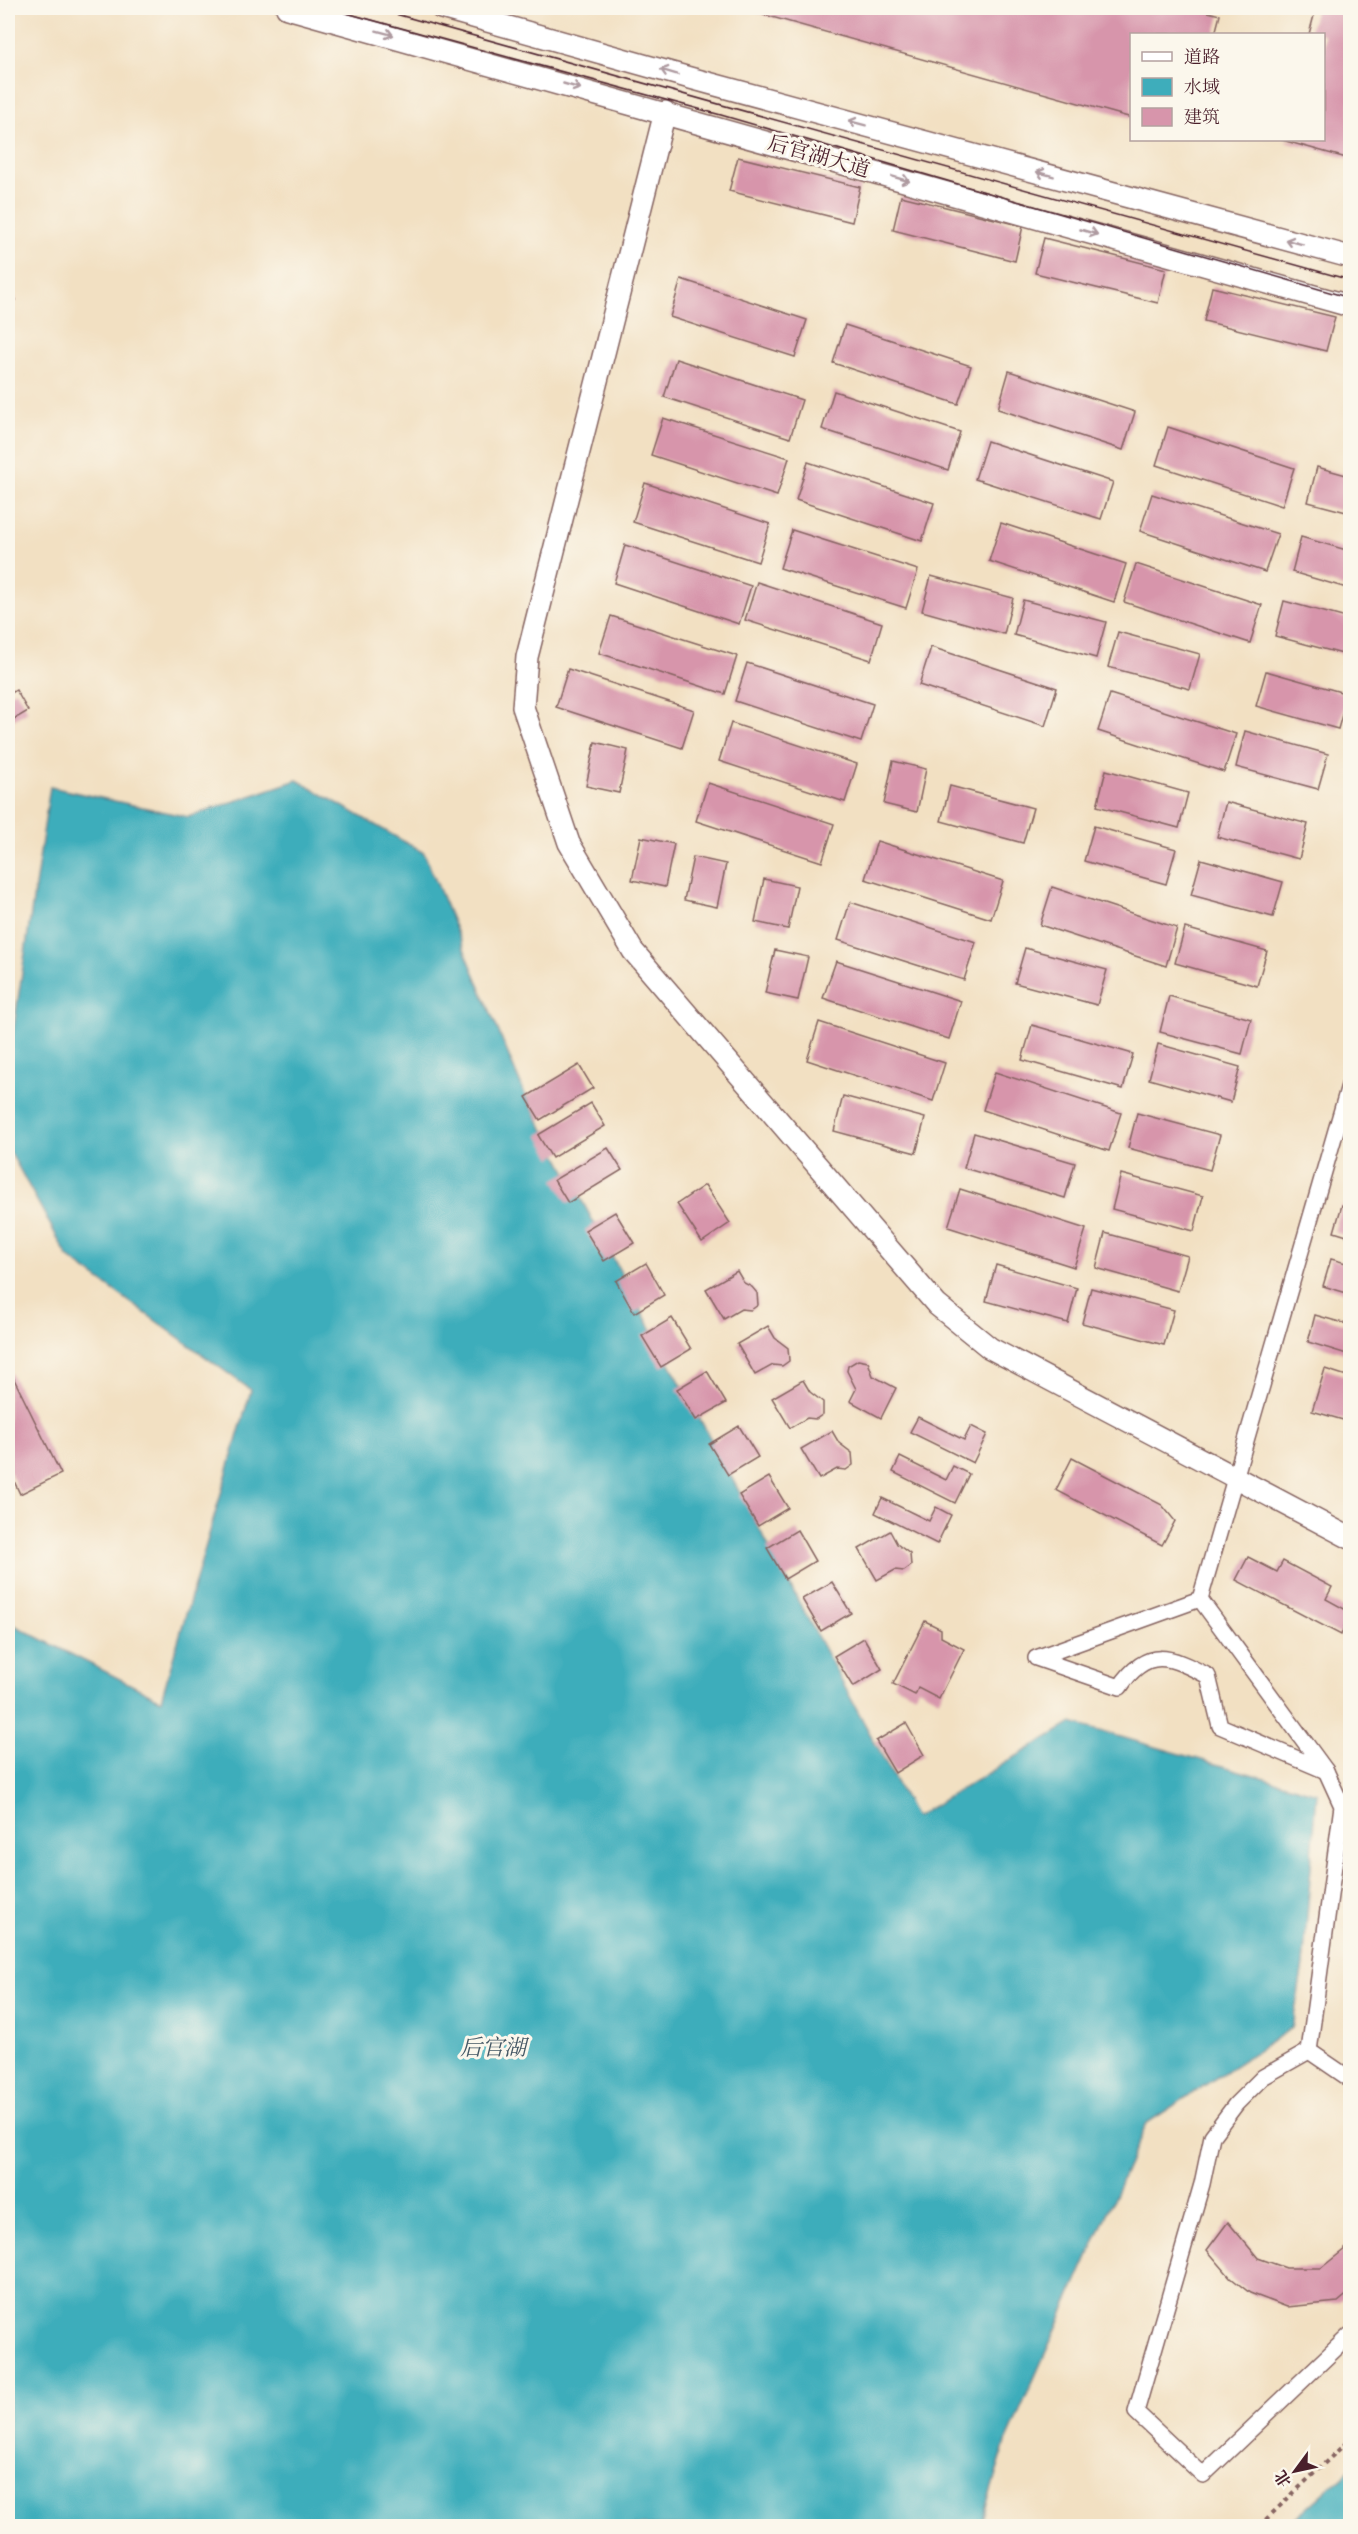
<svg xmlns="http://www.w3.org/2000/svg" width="1358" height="2534" viewBox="0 0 1358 2534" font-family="'EB Garamond','Noto Serif SC',serif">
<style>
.water{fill:#3eadbb;stroke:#446673;stroke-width:1.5}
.building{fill:#d795ab}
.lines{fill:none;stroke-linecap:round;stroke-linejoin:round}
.street-casing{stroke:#856360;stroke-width:18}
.secondary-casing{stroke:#856360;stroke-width:24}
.path{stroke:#856360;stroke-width:4;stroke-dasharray:4.5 4.5;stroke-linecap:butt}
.street{stroke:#fff;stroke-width:15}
.secondary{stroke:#fff;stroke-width:21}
.tram{stroke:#4a1f2b;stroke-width:1.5}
.oneway{stroke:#ae9aa0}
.labels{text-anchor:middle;stroke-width:6;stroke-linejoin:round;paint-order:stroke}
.street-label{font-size:21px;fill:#4a1f2b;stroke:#fbf7ec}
.water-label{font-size:22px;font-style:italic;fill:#455865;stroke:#fbf7ec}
</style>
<rect width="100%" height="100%" fill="#fbf7ec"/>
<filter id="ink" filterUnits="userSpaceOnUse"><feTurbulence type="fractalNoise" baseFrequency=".0167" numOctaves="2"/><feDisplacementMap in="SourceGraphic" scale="12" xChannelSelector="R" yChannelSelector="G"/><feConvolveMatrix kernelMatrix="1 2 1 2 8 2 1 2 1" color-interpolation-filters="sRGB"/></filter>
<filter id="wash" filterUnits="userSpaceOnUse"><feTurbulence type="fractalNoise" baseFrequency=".008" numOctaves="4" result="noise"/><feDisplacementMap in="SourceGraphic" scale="24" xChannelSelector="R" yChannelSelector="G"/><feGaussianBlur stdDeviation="1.35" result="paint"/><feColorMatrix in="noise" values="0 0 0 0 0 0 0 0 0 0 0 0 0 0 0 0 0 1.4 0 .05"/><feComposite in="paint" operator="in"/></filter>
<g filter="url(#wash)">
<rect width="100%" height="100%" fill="#f2e0c2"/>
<g class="water">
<polygon points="297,780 424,853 526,1097 915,1817 1072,1723 1317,1793 1303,1966 1292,2028 1147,2123 1006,2442 980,2526 8,2526 8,1622 161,1700 251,1390 68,1257 8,1148 8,1066 50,787 188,817"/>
<polygon points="1350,2470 1350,2526 1287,2526"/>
</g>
<g id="blocks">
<g class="building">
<polygon points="740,8 1192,8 1220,15 1215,34 1132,34 1132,118"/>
<polygon points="1316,8 1350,8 1350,159 1282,140 1324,140 1324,34 1309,34"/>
<polygon points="738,157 860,187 852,222 729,191"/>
<polygon points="901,196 1023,226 1015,261 893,230"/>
<polygon points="1044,238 1166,269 1158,303 1035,273"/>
<polygon points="681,279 807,320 795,357 670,317"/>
<polygon points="8,287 16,300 8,306"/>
<polygon points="1212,287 1335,317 1326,351 1204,321"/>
<polygon points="845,325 971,366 958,404 833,363"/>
<polygon points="676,359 802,400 790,438 664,397"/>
<polygon points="1009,371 1135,412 1123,450 998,409"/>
<polygon points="834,391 960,432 948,470 822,429"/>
<polygon points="663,418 789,458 777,496 651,455"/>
<polygon points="1168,427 1294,468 1282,506 1156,465"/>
<polygon points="987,441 1113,482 1101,519 975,479"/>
<polygon points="808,462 934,503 922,541 796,500"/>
<polygon points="1317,467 1350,476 1350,513 1308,502"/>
<polygon points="645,483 770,524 758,562 633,522"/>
<polygon points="1152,494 1278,534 1265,572 1140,531"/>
<polygon points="1001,523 1126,564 1114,602 989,561"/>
<polygon points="792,530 918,570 906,608 780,568"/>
<polygon points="1301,537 1350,551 1350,589 1292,572"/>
<polygon points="625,545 751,586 739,624 614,583"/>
<polygon points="1136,564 1262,605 1250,643 1124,602"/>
<polygon points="931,576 1013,598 1004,634 922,611"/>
<polygon points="757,582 882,623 871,660 745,620"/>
<polygon points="1023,600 1106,622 1096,658 1014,635"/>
<polygon points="1284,601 1350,619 1350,656 1275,636"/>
<polygon points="611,616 737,656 725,694 599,653"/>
<polygon points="1118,632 1200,654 1190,689 1108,667"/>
<polygon points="931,647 1057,688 1045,726 919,685"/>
<polygon points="747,663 873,704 861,742 735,701"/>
<polygon points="568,669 694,710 682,748 556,707"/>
<polygon points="1266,671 1348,694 1338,729 1256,706"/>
<polygon points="16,690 28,711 8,723 8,695"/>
<polygon points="1110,694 1236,734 1224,772 1098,731"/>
<polygon points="731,723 857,764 845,802 719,761"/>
<polygon points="1245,731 1328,754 1318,789 1236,767"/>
<polygon points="595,742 628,750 619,793 586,786"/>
<polygon points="893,761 926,769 917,812 884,804"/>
<polygon points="1106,770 1188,793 1179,828 1097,806"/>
<polygon points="708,783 834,824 822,862 696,821"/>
<polygon points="950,786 1033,808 1023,843 941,821"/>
<polygon points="1226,802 1308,824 1299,859 1217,837"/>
<polygon points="1094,826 1176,849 1166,884 1084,861"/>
<polygon points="641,837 674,844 665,887 632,880"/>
<polygon points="877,841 1003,881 991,919 865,879"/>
<polygon points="693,857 726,864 717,907 684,900"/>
<polygon points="1201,859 1283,882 1273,917 1191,895"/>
<polygon points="764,879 797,886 788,929 755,922"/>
<polygon points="1052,887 1177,928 1166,966 1040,925"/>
<polygon points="850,902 976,942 964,980 838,940"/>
<polygon points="1185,928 1267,951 1257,986 1175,963"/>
<polygon points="1025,948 1107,970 1097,1005 1015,983"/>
<polygon points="775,950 808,957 798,1000 765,993"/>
<polygon points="836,961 961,1001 949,1039 823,998"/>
<polygon points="1169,996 1251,1019 1242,1054 1160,1032"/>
<polygon points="819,1022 945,1063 933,1101 807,1060"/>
<polygon points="1032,1025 1133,1054 1123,1089 1022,1060"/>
<polygon points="1158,1044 1240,1067 1231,1102 1149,1079"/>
<polygon points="579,1065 593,1088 540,1120 526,1097"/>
<polygon points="995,1072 1121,1113 1109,1151 983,1110"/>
<polygon points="843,1096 925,1118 916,1153 834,1131"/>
<polygon points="591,1103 605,1126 552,1158 538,1135"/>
<polygon points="1137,1113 1220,1135 1210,1170 1128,1148"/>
<polygon points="974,1133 1075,1163 1065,1198 964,1168"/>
<polygon points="608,1148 622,1170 568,1203 554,1180"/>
<polygon points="1121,1174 1203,1196 1194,1231 1112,1209"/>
<polygon points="705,1185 730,1223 702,1242 677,1204"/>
<polygon points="960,1189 1086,1229 1074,1267 948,1227"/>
<polygon points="1342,1205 1350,1208 1350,1237 1334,1232"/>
<polygon points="615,1212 634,1243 604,1261 585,1230"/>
<polygon points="1105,1233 1188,1256 1178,1291 1096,1268"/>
<polygon points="1331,1259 1350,1264 1350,1294 1323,1286"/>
<polygon points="646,1263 664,1295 634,1313 616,1281"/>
<polygon points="996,1265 1077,1288 1068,1323 986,1301"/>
<polygon points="737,1271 744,1283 752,1287 757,1293 758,1305 751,1310 741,1309 724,1319 706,1289"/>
<polygon points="1091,1288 1174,1310 1164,1345 1082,1323"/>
<polygon points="1315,1315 1350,1325 1350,1355 1308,1342"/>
<polygon points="672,1318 691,1349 661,1367 642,1336"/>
<polygon points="768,1326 775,1338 788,1348 789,1361 782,1366 773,1365 755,1375 737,1344"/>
<polygon points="858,1360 868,1362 873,1376 896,1388 881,1418 850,1401 856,1389 847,1371 848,1366"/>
<polygon points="1325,1369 1350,1377 1350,1422 1312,1411"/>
<polygon points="707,1371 726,1403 696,1420 677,1389"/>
<polygon points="11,1373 61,1474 20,1494 8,1468 8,1375"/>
<polygon points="803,1380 810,1392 823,1402 823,1414 816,1419 807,1418 790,1428 772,1398"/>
<polygon points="918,1417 964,1440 971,1426 987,1434 973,1463 910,1432"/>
<polygon points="739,1426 758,1457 728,1475 709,1444"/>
<polygon points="832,1431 839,1443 852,1453 853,1465 846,1470 837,1469 819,1479 801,1449"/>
<polygon points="900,1457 946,1480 953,1466 969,1474 955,1503 893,1472"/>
<polygon points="1072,1458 1162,1505 1175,1521 1162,1545 1056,1490"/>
<polygon points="769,1477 788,1508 758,1526 739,1495"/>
<polygon points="882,1498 929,1521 936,1507 951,1515 937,1544 875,1513"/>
<polygon points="797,1530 815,1561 785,1579 767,1548"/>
<polygon points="890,1531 897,1544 910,1554 911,1566 904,1571 895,1570 877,1580 859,1549"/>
<polygon points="1248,1557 1277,1572 1283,1561 1332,1587 1326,1599 1350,1612 1341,1635 1236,1580"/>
<polygon points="832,1582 851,1613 821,1631 802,1599"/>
<polygon points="925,1621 941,1629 941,1637 964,1649 939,1699 918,1688 915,1695 893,1684"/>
<polygon points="864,1638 882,1669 853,1687 834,1656"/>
<polygon points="906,1723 924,1755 895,1773 876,1741"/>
<polygon points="1228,2222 1258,2258 1286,2268 1321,2268 1350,2245 1350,2292 1338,2302 1287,2307 1250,2293 1231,2278 1207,2250"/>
</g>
</g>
</g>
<g filter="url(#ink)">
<use href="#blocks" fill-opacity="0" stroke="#856360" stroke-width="1.5"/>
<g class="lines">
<g class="street-casing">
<g id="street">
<polyline points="1200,1599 1326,1771 1342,1806 1309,2051"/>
<path d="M1326 1771 1220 1726 1208 1676C1170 1656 1147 1646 1120 1687L1036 1658 1200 1599 1350 1082"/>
<polyline points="1309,2051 1263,2077 1236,2104 1212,2136 1202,2184 1136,2412 1203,2475 1350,2335"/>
<polyline points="1309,2051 1350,2079"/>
</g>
</g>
<g class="secondary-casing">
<g id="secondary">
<polyline points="287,8 1350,306"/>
<polyline points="441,8 690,78 1350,257"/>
<polyline points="665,112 527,657 523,707 569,843 633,951 937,1305 990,1348 1350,1538"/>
</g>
</g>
<polyline class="path" points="1259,2526 1350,2439"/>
<use href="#street" class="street"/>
<use href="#secondary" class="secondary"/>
<g class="tram">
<polyline points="328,8 721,115 1350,298"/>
<polyline points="374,8 1350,280"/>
</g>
</g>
<defs><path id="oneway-shaft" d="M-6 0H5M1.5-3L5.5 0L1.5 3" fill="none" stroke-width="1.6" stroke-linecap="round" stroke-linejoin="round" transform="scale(1.5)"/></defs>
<g class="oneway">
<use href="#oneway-shaft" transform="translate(385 33) rotate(15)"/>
<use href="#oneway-shaft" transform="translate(669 72) rotate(-163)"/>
<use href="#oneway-shaft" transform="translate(572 86) rotate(16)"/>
<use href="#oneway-shaft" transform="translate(857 123) rotate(-165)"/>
<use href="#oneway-shaft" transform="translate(1045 174) rotate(-165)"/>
<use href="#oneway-shaft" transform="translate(901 179) rotate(16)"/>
<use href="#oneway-shaft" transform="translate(1089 232) rotate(16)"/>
<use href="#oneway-shaft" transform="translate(1294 242) rotate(-165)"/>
</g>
</g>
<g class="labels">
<g class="street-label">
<text transform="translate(819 156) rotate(16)" y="7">后官湖大道</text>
</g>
<g class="water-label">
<text x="493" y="2055">后官湖</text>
</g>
</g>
<rect width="1358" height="2534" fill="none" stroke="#fbf7ec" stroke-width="30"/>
<rect x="1130" y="33" width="195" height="108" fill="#fbf7ec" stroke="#b4a19f" stroke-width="1.5"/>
<rect x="1142" y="52" width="30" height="9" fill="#ffffff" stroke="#b4a19f" stroke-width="1.5"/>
<text x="1184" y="63" font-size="18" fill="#4a1f2b">道路</text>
<rect x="1142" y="78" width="30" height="18" fill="#3eadbb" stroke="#b4a19f" stroke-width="1.5"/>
<text x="1184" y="93" font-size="18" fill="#4a1f2b">水域</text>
<rect x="1142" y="108" width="30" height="18" fill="#d795ab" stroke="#b4a19f" stroke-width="1.5"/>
<text x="1184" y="123" font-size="18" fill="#4a1f2b">建筑</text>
<g transform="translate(1295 2471) rotate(237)" stroke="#fbf7ec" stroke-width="4.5" paint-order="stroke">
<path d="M0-4.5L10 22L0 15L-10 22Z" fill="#4a1f2b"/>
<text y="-9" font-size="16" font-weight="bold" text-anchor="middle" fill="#4a1f2b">北</text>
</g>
</svg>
